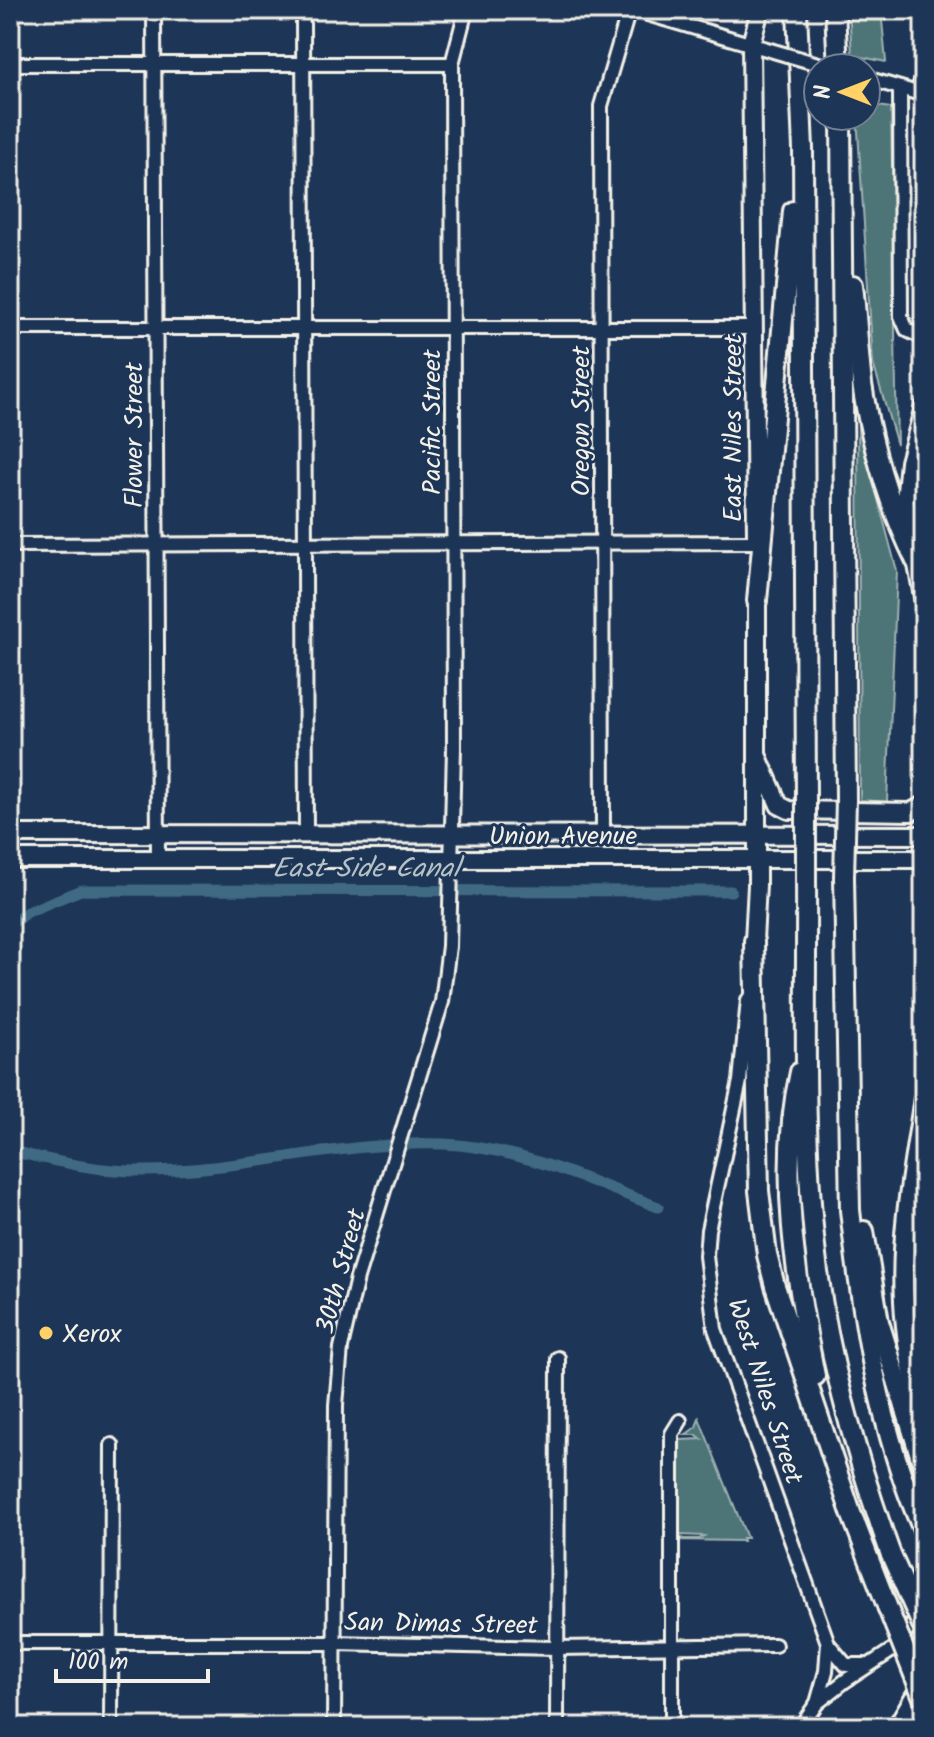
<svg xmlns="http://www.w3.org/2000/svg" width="934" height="1737" viewBox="0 0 934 1737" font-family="Kalam,sans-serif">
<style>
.green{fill:#4d7478;stroke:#a0b2b0;stroke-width:2}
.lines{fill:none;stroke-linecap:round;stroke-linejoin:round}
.canal{stroke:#3f6b84;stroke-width:11}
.minor-casing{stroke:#f4f1e8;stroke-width:18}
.major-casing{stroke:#f4f1e8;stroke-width:22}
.highway-casing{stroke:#f4f1e8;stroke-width:24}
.minor{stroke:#1d3557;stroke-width:12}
.major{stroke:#1d3557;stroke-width:16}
.highway{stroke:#1d3557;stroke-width:18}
.rail{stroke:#f4f1e8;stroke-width:3}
.minor-bridge-casing{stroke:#f4f1e8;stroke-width:18;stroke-linecap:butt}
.highway-bridge-casing{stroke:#f4f1e8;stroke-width:24;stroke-linecap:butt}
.minor-bridge{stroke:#1d3557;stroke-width:12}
.highway-bridge{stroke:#1d3557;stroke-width:18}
.poi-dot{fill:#ffd166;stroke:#1d3557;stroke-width:3}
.labels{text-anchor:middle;stroke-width:6;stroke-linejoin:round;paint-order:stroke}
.street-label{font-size:26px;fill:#f4f1e8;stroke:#1d3557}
.poi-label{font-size:26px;fill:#f4f1e8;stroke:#1d3557;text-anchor:start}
.water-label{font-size:28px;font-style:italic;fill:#b5c2c5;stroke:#1d3557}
</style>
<rect width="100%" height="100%" fill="#1d3557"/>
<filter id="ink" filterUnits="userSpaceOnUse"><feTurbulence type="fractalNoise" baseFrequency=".0125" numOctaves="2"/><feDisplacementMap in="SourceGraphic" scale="16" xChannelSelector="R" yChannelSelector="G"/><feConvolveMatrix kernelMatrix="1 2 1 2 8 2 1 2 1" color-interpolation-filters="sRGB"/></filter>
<g filter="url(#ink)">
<g class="green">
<polygon points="849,10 881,10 886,62 852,55"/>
<polygon points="866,104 891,108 897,445 873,363 857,116 866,116"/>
<polygon points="858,424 897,571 887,802 860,800"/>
<path d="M699 1418 747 1538H742L743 1541 674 1540 677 1534 683 1539H699L704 1536 681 1535 677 1525 680 1520 678 1516C681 1490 678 1466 680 1440L702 1439 697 1435H685L696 1427Z"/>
</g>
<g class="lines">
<g class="canal">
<polyline points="10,925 27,912 81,890 731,891"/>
<path d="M10 1151C52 1160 93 1171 136 1171 239 1173 340 1140 444 1144 518 1147 589 1181 658 1207"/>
</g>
<g class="minor-casing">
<g id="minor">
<polyline points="154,10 158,859"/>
<polyline points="305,10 303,19 306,835"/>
<polyline points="634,10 787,55"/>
<polyline points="10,64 452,64"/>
<polyline points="866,78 924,95"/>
<polyline points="900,88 901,316 907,330 924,338"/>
<polyline points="917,93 924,73"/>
<polyline points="10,328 755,328"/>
<polyline points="10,545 756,542"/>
<polyline points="603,835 601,106 629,10"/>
<polyline points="748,1000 740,1081 708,1230 706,1256 715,1329 828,1643 826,1671 817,1703"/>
<polyline points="10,1643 335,1643 557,1648 775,1645"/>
<polyline points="830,1646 846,1665 865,1665"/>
<polyline points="111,1727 112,1445"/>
<polyline points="334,1727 336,1405 341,1348 357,1278 442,1002 449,946 454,748 452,64 466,10"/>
<polyline points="557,1727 558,1358"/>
<polyline points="672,1727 672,1434 680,1421"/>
<polyline points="800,1727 817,1703 845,1681 894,1649 921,1613"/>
</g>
</g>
<g class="major-casing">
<g id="major">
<polyline points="924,407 909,462 905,501 924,602"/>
<polyline points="756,535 751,44 760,10"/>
<polyline points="758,757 779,805 789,810 911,812 924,805"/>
<polyline points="10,834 924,835"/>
<polyline points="10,859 924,859"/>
<polyline points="754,941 757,885 757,591"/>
</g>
</g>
<g class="highway-casing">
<g id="highway">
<polyline points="797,10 803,149 806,799"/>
<polyline points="835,10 838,68"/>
<polyline points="841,116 846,800"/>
<path d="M853 285C857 318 858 351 862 384 871 444 889 506 916 561"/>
<polyline points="757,601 793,211"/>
<path d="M806 877C807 1008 801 1142 818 1272 831 1370 858 1463 891 1555"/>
<path d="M844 877 850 1210C862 1317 879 1433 924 1532"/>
<polyline points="754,941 759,1191 767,1255 775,1286 851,1513 887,1606"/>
<path d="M800 1072C777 1172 796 1277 815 1376"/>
<path d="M924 1098C914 1166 900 1232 904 1301 906 1344 916 1387 924 1430"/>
<polyline points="864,1231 879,1322 924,1468"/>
</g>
</g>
<use href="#minor" class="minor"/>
<use href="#major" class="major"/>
<use href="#highway" class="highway"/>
<polyline class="rail" points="885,1727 924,1661"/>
<g class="minor-bridge-casing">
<polyline id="minor-bridge" points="787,55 832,68"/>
</g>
<g class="highway-bridge-casing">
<g id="highway-bridge">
<polyline points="806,877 806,799"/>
<polyline points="844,877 846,800"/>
<polyline points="891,1555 924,1629"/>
<polyline points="887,1606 924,1700"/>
</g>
</g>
<use href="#minor-bridge" class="minor-bridge"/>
<use href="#highway-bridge" class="highway-bridge"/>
</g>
</g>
<circle class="poi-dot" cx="46" cy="1333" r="8"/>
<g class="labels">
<g class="street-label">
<text transform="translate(580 421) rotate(-90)" y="9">Oregon Street</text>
<text transform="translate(431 422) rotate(-90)" y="9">Pacific Street</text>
<text transform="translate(732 428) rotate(-90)" y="9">East Niles Street</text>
<text transform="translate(133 435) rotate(-90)" y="9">Flower Street</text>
<text x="563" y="844">Union Avenue</text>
<text transform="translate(340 1271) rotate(-75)" y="9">30th Street</text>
<text transform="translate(766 1391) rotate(72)" y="9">West Niles Street</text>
<text transform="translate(441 1623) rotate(1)" y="9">San Dimas Street</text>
</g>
<g class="poi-label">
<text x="62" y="1342">Xerox</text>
</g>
<g class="water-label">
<text x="366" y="877">East Side Canal</text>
</g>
</g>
<rect width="934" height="1737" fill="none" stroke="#1d3557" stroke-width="40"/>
<rect x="20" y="20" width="894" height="1697" fill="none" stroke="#f4f1e8" stroke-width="3" filter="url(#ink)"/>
<g transform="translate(842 92) rotate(270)"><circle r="38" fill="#1d3557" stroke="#738091" stroke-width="2"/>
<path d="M0-6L14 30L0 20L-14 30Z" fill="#ffd166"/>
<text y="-12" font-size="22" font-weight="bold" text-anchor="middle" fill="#f4f1e8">N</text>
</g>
<path d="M56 1669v12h152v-12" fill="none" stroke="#f4f1e8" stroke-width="4"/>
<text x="68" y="1669" font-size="24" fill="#f4f1e8" stroke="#1d3557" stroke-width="6" paint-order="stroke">100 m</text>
</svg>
